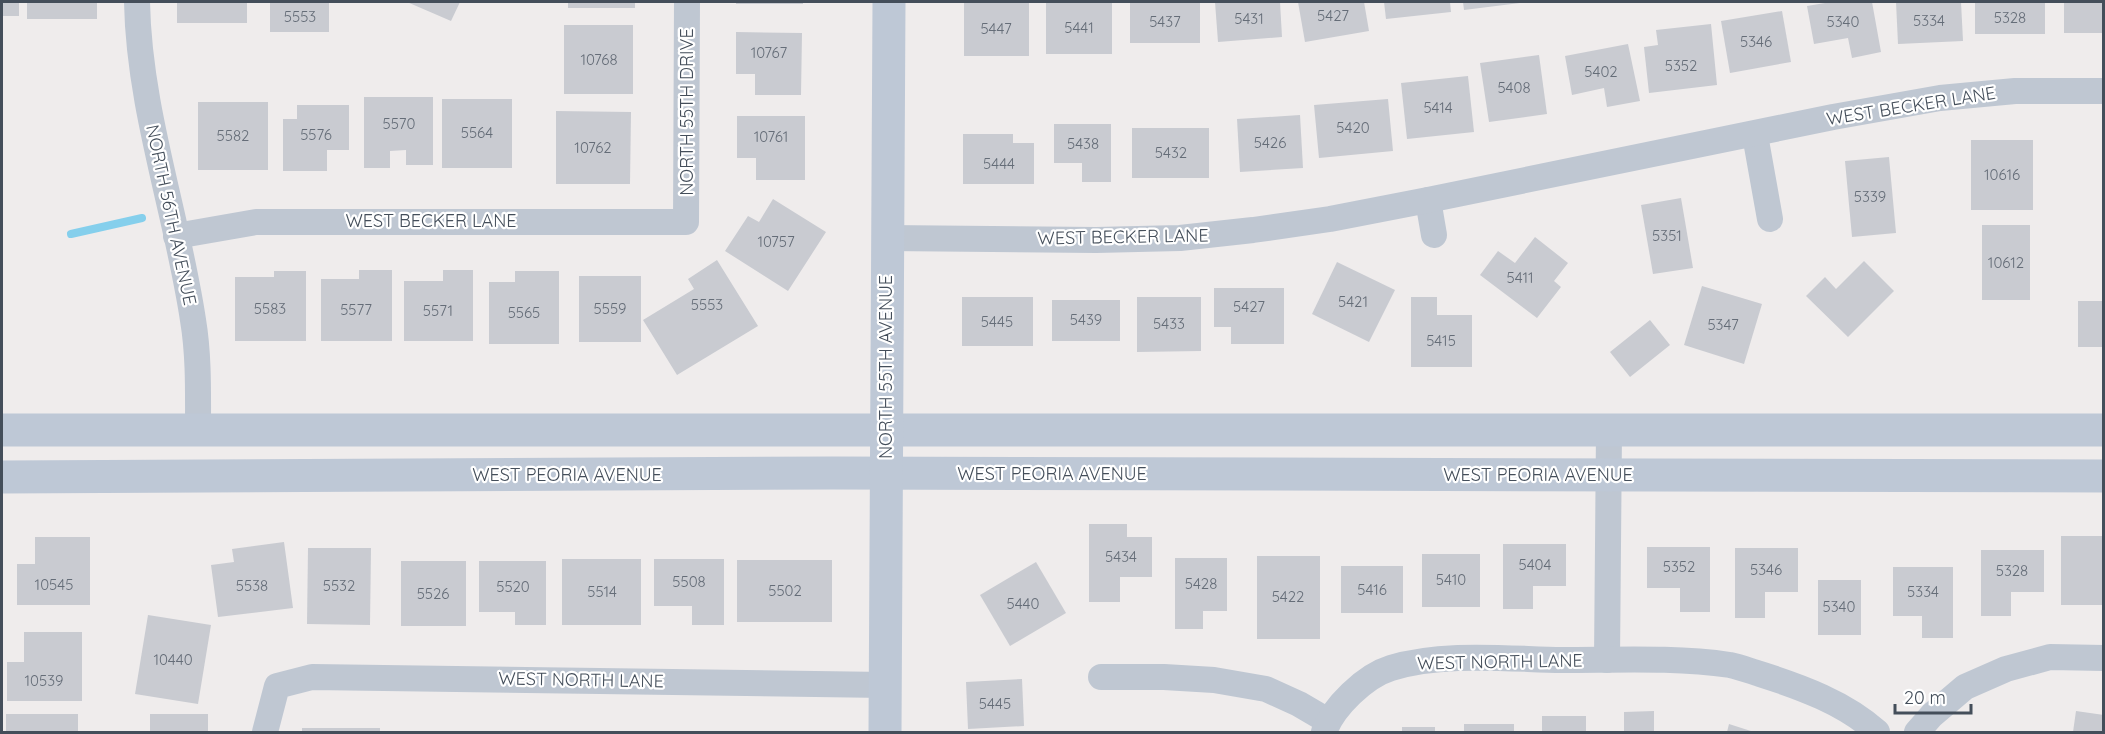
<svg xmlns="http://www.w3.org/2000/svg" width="2105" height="734" viewBox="0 0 2105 734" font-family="Quicksand,sans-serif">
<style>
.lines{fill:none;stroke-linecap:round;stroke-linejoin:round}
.stream{stroke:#85cfec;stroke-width:8}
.building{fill:#c9cbd1}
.street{stroke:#bfc7d2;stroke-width:26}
.secondary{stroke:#bec8d6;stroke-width:33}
.labels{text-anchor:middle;stroke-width:4.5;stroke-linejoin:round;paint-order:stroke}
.number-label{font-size:15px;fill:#656d78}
.street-label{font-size:18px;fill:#444e5a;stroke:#fff}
</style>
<rect width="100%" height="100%" fill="#efecec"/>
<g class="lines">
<polyline class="stream" points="71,234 142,218"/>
</g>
<g class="building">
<rect x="2" y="2" width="17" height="14"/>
<rect x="27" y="2" width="70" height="17"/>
<rect x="177" y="2" width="70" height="21"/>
<rect x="270" y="2" width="59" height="30"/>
<polygon points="407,2 460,2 451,21"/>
<rect x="568" y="2" width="67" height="6"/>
<rect x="736" y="2" width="67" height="2"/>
<rect x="964" y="2" width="65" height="54"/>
<rect x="1046" y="2" width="66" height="52"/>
<rect x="1130" y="2" width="70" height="41"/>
<polygon points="1215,2 1280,2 1282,37 1218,42"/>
<polygon points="1298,2 1364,2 1369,31 1305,42"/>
<polygon points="1384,2 1450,2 1451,12 1386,19"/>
<polygon points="1463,2 1520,2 1520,3 1464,10"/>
<polygon points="1831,2 1872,2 1881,52 1852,58 1848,38 1814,44 1807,6"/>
<polygon points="1896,2 1961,2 1963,41 1898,44"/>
<rect x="1975" y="2" width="70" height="32"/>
<rect x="2064" y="2" width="40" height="31"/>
<polygon points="1782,11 1791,62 1730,73 1721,21"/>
<polygon points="1711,24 1717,85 1649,93 1644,47 1658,45 1656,30"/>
<rect x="564" y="25" width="69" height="69"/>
<polygon points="736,32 802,33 801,95 755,95 755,74 736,74"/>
<polygon points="1628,44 1640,101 1607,107 1604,88 1572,95 1565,56"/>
<polygon points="1539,55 1547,114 1489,122 1480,63"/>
<polygon points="1468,76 1474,132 1407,139 1401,83"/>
<polygon points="364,97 433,97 433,165 406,165 406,150 390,151 390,168 364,168"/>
<rect x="442" y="99" width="70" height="69"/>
<polygon points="1388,99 1393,151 1319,158 1314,105"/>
<rect x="198" y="102" width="70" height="68"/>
<polygon points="297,105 349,105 349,150 327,150 327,171 283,171 283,119 297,119"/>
<polygon points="556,111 631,112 630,184 556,184"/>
<polygon points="1300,115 1303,168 1240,172 1237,119"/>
<polygon points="737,116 805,116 805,180 756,180 756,158 737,158"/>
<polygon points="1054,124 1111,124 1111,182 1082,182 1082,163 1054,163"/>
<rect x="1132" y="128" width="77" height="50"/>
<polygon points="963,134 1013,134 1013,143 1034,143 1034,184 963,184"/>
<rect x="1971" y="140" width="62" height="70"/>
<polygon points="1889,157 1896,233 1852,237 1845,161"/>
<polygon points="1681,198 1693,268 1653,274 1641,205"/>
<polygon points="773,199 826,232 788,291 725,251 748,216 759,222"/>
<rect x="1982" y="225" width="48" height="75"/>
<polygon points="1535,237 1568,263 1554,281 1561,287 1537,318 1480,275 1498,251 1515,263"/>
<polygon points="717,260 758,326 677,375 643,320 694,289 688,279"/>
<polygon points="1864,261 1894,291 1848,337 1806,296 1825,277 1836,289"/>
<polygon points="1337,262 1395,290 1369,342 1312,314"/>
<polygon points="359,270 392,270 392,341 321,341 321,279 359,279"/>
<polygon points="443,270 473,270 473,341 404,341 404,281 443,281"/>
<polygon points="274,271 306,271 306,341 235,341 235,277 274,277"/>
<polygon points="515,271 559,271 559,344 489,344 489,282 515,282"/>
<rect x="579" y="276" width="62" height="66"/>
<polygon points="1702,286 1762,304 1744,364 1684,345"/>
<polygon points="1214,288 1284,288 1284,344 1231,344 1231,327 1214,327"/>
<rect x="962" y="297" width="71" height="49"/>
<polygon points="1137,297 1201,297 1201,351 1137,352"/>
<polygon points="1411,297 1437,297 1437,315 1472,315 1472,367 1411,367"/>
<rect x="1052" y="300" width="68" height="41"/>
<rect x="2078" y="301" width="26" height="46"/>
<polygon points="1650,320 1670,345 1630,377 1610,352"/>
<polygon points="1089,524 1127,524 1127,537 1152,537 1152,577 1120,577 1120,602 1089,602"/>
<rect x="2061" y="536" width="43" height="69"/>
<polygon points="35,537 90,537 90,605 17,605 17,564 35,564"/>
<polygon points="284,542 293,608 218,617 211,565 234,562 232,549"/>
<polygon points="1503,544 1566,544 1566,586 1533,586 1533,609 1503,609"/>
<polygon points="1647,547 1710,547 1710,612 1680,612 1680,588 1647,588"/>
<polygon points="308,548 371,548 370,625 307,624"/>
<polygon points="1735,548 1798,548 1798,592 1765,592 1765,618 1735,618"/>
<polygon points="1981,550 2044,550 2044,592 2011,592 2011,616 1981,616"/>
<rect x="1422" y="554" width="58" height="53"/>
<rect x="1257" y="556" width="63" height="83"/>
<polygon points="1175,558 1227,558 1227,611 1203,611 1203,629 1175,629"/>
<rect x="562" y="559" width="79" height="66"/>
<polygon points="654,559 724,559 724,625 692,625 692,606 654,606"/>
<rect x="737" y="560" width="95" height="62"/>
<rect x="401" y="561" width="65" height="65"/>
<polygon points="479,561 546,561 546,625 515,625 515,612 479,612"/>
<polygon points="1036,562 1066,613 1010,646 980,595"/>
<rect x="1341" y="566" width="62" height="47"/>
<polygon points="1893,567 1953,567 1953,638 1922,638 1922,616 1893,616"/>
<rect x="1818" y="580" width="43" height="55"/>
<polygon points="148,615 211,625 198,704 135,694"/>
<polygon points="24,632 82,632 82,701 7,701 7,662 24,662"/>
<polygon points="1022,679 1024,726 968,729 966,682"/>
<polygon points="1654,711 1654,732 1624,732 1624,712"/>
<polygon points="2076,711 2104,715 2104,732 2073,732"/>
<rect x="6" y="714" width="72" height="18"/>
<rect x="150" y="714" width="58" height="18"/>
<rect x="1542" y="716" width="44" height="16"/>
<rect x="1464" y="724" width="50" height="8"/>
<polygon points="1729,724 1754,732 1727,732"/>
<rect x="1402" y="727" width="33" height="5"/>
<rect x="302" y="728" width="78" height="4"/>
</g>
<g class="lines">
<g class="street">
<path d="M137 2C139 110 177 213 193 320 199 356 198 393 198 430"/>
<polyline points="1755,135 1770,219"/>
<polyline points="1428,200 1434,235"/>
<polyline points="176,236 256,222 686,222 687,2"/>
<polyline points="887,238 1096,240 1180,238 1253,230 1330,219 1428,200 1833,117 1940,98 2015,91 2104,91"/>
<polyline points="1607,660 1609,431"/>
<polyline points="1101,677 1164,677 1214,680 1266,689 1299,704 1328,721"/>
<polyline points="265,732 277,686 312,677 886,685"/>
<path d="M1324 732C1333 707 1365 676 1391 668 1443 652 1507 659 1562 660 1618 660 1675 657 1730 665 1740 667 1750 671 1760 674 1801 687 1845 703 1877 732"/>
<polyline points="1917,732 1932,715 1965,687 2006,669 2050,657 2104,658"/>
</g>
<g class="secondary">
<polyline points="2,430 2104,430"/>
<polyline points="2,477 832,473 2104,476"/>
<polyline points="885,732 889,2"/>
</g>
</g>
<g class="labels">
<g class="number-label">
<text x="1333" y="21">5427</text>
<text x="300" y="22">5553</text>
<text x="2010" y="23">5328</text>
<text x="1249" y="24">5431</text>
<text x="1929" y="26">5334</text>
<text x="1165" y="27">5437</text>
<text x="1843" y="27">5340</text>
<text x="1079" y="33">5441</text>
<text x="996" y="34">5447</text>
<text x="1756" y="47">5346</text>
<text x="769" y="58">10767</text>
<text x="599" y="65">10768</text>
<text x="1681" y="71">5352</text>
<text x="1601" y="77">5402</text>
<text x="1514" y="93">5408</text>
<text x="1438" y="113">5414</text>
<text x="399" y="129">5570</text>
<text x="1353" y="133">5420</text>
<text x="477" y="138">5564</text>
<text x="316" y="140">5576</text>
<text x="233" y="141">5582</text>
<text x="771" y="142">10761</text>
<text x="1270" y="148">5426</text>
<text x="1083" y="149">5438</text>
<text x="593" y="153">10762</text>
<text x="1171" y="158">5432</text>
<text x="999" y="169">5444</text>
<text x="2002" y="180">10616</text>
<text x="1870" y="202">5339</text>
<text x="1667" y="241">5351</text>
<text x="776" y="247">10757</text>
<text x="2006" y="268">10612</text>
<text x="1520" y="283">5411</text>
<text x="1353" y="307">5421</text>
<text x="707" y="310">5553</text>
<text x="1249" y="312">5427</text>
<text x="270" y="314">5583</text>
<text x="610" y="314">5559</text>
<text x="356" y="315">5577</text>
<text x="438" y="316">5571</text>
<text x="524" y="318">5565</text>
<text x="1086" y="325">5439</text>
<text x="997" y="327">5445</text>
<text x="1169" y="329">5433</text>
<text x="1723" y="330">5347</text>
<text x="1441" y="346">5415</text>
<text x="1121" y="562">5434</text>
<text x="1535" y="570">5404</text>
<text x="1679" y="572">5352</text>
<text x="1766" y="575">5346</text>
<text x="2012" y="576">5328</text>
<text x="1451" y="585">5410</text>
<text x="689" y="587">5508</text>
<text x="1201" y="589">5428</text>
<text x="54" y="590">10545</text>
<text x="252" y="591">5538</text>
<text x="339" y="591">5532</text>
<text x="513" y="592">5520</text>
<text x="1372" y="595">5416</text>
<text x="785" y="596">5502</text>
<text x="602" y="597">5514</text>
<text x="1923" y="597">5334</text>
<text x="433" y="599">5526</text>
<text x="1288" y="602">5422</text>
<text x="1023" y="609">5440</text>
<text x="1839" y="612">5340</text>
<text x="173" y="665">10440</text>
<text x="44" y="686">10539</text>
<text x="995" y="709">5445</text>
</g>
<g class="street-label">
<text transform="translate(1911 106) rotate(-9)" y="6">WEST BECKER LANE</text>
<text transform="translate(687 112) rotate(-90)" y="6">NORTH 55TH DRIVE</text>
<text transform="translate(171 215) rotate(78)" y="6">NORTH 56TH AVENUE</text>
<text x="431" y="227">WEST BECKER LANE</text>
<text transform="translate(1123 237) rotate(-1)" y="6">WEST BECKER LANE</text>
<text transform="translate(886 367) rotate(-90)" y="6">NORTH 55TH AVENUE</text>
<text x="1052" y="480">WEST PEORIA AVENUE</text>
<text x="567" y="481">WEST PEORIA AVENUE</text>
<text x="1538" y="481">WEST PEORIA AVENUE</text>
<text transform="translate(1500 662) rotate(-1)" y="6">WEST NORTH LANE</text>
<text transform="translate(581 680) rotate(1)" y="6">WEST NORTH LANE</text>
</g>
</g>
<rect width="2105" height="734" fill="none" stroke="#444e5a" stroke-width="6"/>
<path d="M1895 704v9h76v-9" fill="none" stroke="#444e5a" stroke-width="3"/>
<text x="1904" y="704" font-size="18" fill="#444e5a" stroke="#ffffff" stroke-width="4.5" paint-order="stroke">20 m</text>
</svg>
